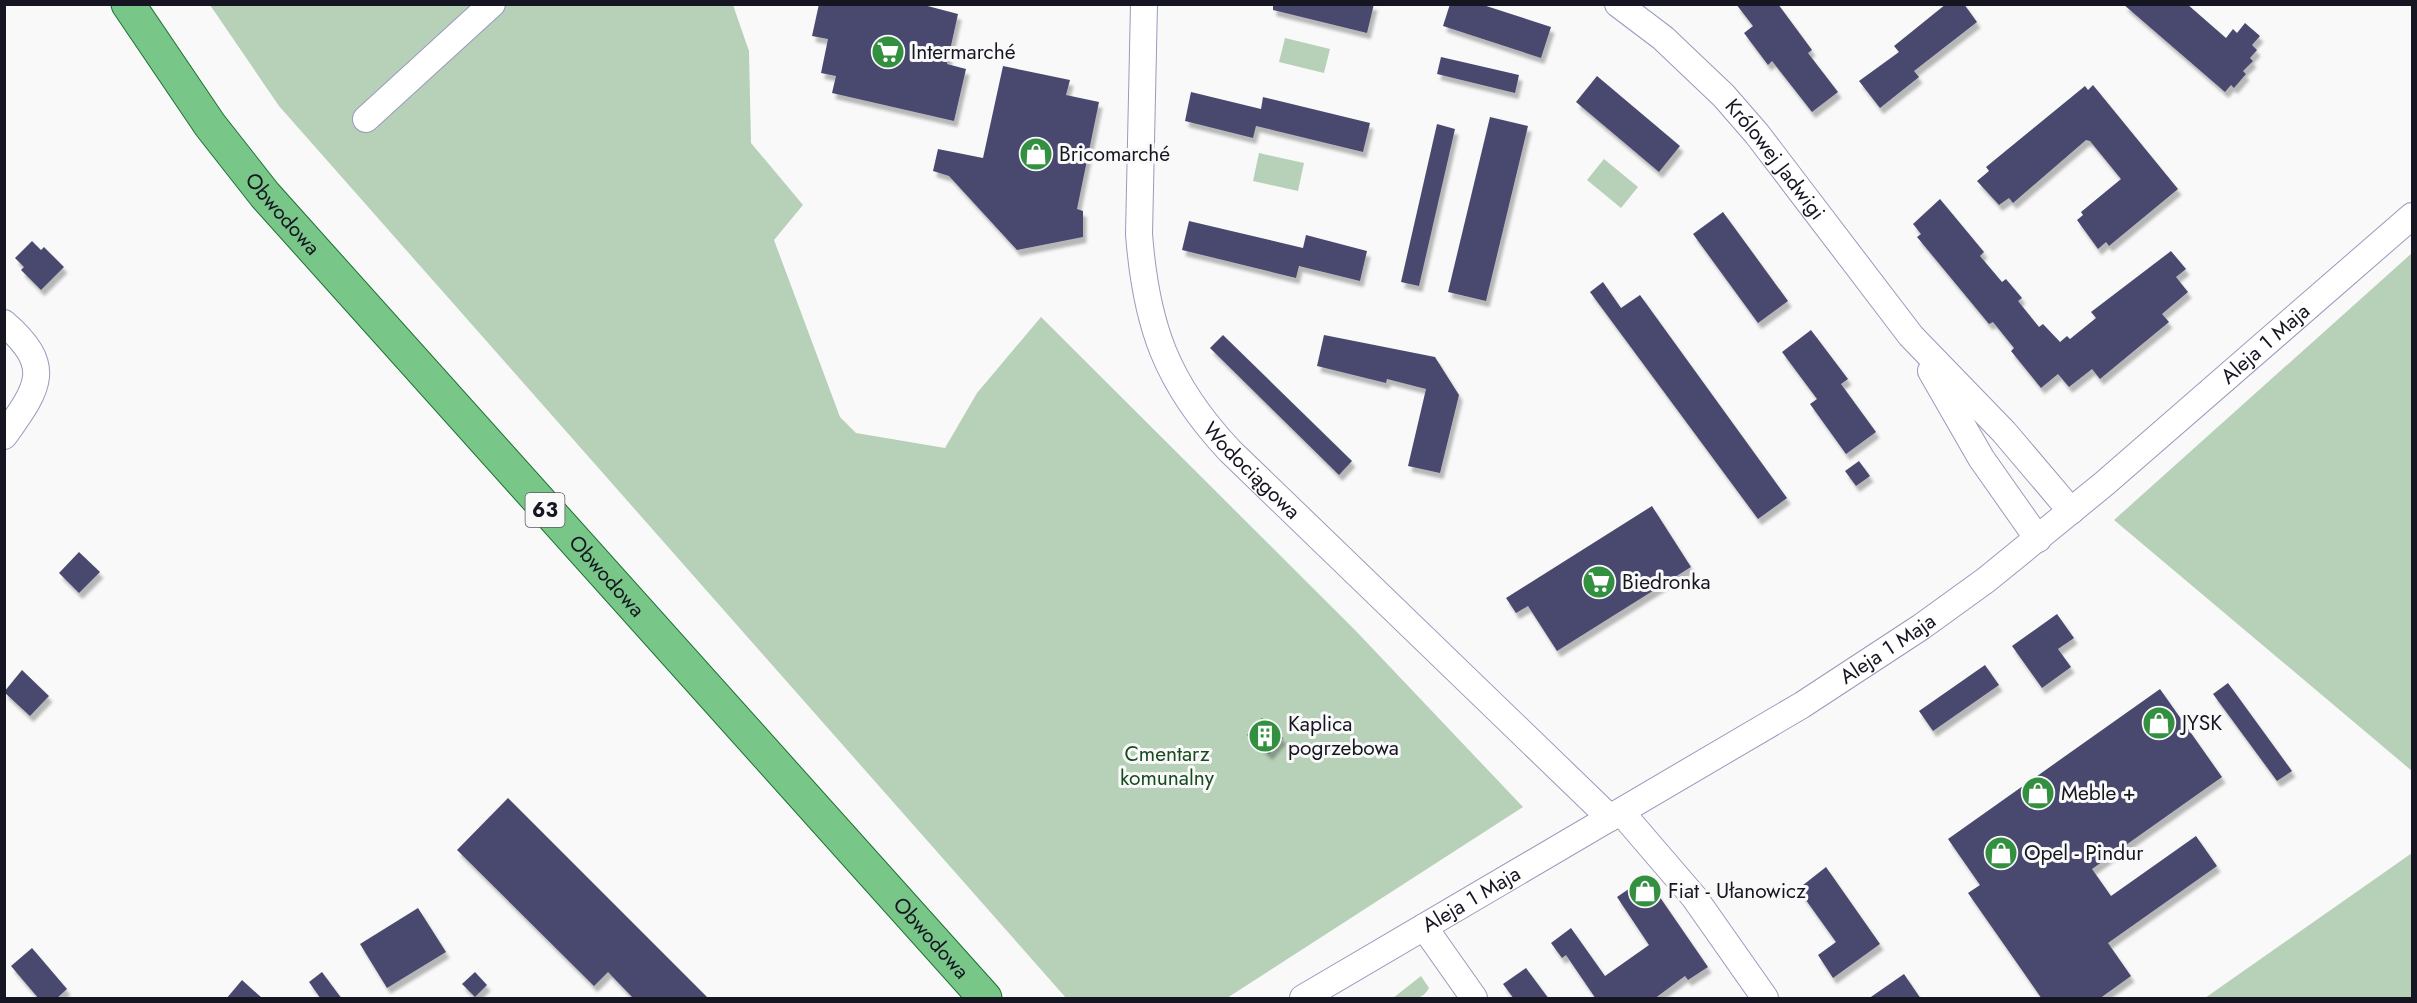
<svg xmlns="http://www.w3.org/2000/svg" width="2417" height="1003" viewBox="0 0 2417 1003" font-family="Jost,sans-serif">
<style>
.green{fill:#b7d1b8}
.building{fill:#4a4a6f;filter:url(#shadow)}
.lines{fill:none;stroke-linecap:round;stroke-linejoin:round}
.minor-casing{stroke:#999abc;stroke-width:28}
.major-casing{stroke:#1b7132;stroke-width:35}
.minor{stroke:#fff;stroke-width:26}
.major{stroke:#78c789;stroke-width:33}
.labels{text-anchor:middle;stroke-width:6;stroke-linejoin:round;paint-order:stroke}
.shield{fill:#f9f9f9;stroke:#5a5a62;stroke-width:1.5}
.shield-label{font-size:20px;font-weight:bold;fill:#161622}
.poi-label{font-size:21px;fill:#161622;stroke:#f9f9f9;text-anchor:start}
.street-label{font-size:21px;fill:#161622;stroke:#f9f9f9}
.park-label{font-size:21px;fill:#174b1e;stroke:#f9f9f9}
</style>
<defs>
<filter id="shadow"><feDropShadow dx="3.5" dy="6" stdDeviation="1.5" flood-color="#0004"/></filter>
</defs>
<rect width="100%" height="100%" fill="#f9f9f9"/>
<g class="green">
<polygon points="210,5 733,5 749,51 751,143 803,205 774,240 840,417 856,433 945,448 977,393 1041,317 1355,630 1523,807 1227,998 1066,998 279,106"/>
<polygon points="1285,38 1330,49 1324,73 1279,62"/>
<polygon points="1259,153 1304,163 1298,191 1253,181"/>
<polygon points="1604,159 1638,187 1621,208 1587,180"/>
<polygon points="2412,253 2412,771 2114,520"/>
<polygon points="2412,853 2412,998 2205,998"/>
<path d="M1421 976 1429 988C1422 1002 1408 999 1393 998Z"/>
</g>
<g class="building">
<polygon points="819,4 920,4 958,14 947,64 966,69 954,121 832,93 836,76 821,73 828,39 812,36"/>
<polygon points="1273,4 1374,4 1367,33 1273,10"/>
<polygon points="1450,4 1480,4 1551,27 1541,58 1443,26"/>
<polygon points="1736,4 1778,4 1812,50 1808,53 1838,92 1812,112 1772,61 1768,65 1744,33 1753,26"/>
<polygon points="1946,4 1964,4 1977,22 1914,71 1919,77 1880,108 1859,81 1899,52 1894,46"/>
<polygon points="2123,4 2187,4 2226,38 2233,29 2237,33 2245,23 2260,36 2252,45 2257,50 2250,58 2253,61 2243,71 2246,74 2234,88 2231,85 2225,92"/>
<polygon points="1441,57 1519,75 1515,93 1437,74"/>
<polygon points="1003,66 1070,80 1066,95 1099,102 1077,209 1083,211 1083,237 1017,250 949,176 933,171 938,149 983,158"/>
<polygon points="1597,76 1680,146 1659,172 1576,102"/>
<polygon points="2093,85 2178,189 2109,246 2106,242 2098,249 2077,220 2083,215 2081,212 2121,179 2090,141 2086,140 2013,203 2009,198 1999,205 1977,181 1989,171 1986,167 2085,86 2088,90"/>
<polygon points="1191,92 1261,109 1263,97 1370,123 1363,152 1256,126 1253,138 1185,121"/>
<polygon points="1490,117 1528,126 1486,301 1448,292"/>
<polygon points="1437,124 1455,129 1419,286 1401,282"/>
<polygon points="1940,199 1984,252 1980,256 2002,282 2006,279 2022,298 2018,301 2039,327 2043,324 2060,342 2067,336 2070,339 2096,318 2091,312 2171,251 2186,269 2176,277 2188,292 2162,314 2169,322 2100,379 2092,369 2069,387 2058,374 2041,388 2011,351 2014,348 1993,322 1989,324 1917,237 1921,234 1913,224"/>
<polygon points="1723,212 1788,301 1758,323 1693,234"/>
<polygon points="1189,221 1303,248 1306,235 1367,251 1360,281 1299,266 1296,278 1182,250"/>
<polygon points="32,241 41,250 44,247 64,267 41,290 21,270 24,267 15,258"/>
<polygon points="1603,282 1621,308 1640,295 1787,498 1758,519 1590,292"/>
<polygon points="1811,330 1848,379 1841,384 1876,432 1846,454 1810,404 1817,399 1782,352"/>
<polygon points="1223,335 1352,461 1339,475 1210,348"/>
<polygon points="1324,335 1435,357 1459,395 1440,473 1408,466 1426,389 1387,379 1386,383 1317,366"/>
<polygon points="1859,461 1870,476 1856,486 1845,471"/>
<polygon points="1652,506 1691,567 1557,651 1528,606 1516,613 1506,598"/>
<polygon points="79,552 100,572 79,593 59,573"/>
<polygon points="2057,614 2074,638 2058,649 2071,667 2042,688 2012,646"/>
<polygon points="1985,665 1999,685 1933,731 1919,711"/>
<polygon points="22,670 49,696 30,716 4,692"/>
<polygon points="2228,683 2292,771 2277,781 2213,694"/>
<polygon points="2160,689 2222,777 2092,869 2111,896 2196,836 2217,866 2108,943 2131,976 2099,999 2042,999 1968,893 1980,885 1948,839"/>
<polygon points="1262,718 1283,738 1269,754 1247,735"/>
<polygon points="508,798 709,999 634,999 608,972 594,986 457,850"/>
<polygon points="1826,867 1880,944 1833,978 1818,955 1836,942 1798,889"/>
<polygon points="1646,877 1708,967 1688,980 1685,976 1654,999 1596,999 1566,955 1562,958 1551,943 1571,928 1605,976 1649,945 1617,897"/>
<polygon points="418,908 446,952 387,988 360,944"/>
<polygon points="32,948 67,989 56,999 39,999 11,966"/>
<polygon points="1526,968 1549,999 1514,999 1503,984"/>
<polygon points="322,972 342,999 321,999 309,982"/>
<polygon points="475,972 487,985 475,997 462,984"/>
<polygon points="1904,974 1921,999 1868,999"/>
<polygon points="242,980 263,999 226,999"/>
</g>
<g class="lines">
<g class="minor-casing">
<g id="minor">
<path id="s1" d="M1144 4 1139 234C1146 325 1166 383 1230 451L1610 818"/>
<path id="s2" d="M1618 4 1663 38 1724 96 1757 134 1911 336 2004 432 2071 511"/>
<polyline points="366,119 492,4"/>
<path d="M4 323C55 367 38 388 4 436"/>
<polyline points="1931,371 1981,458 2038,539"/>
<polyline points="1621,812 1694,897 1765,998"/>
<polyline points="1424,927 1474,998"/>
<path id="s3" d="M1303 998 1802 705 1921 627 1986 580 2105 483 2412 216"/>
</g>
</g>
<g class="major-casing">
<g id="major">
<path id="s4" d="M128 4 210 125 265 195 985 998"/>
</g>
</g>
<use href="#minor" class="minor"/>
<use href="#major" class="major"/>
</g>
<defs>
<g id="supermarket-disc" transform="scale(1.725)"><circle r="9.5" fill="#349041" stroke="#f9f9f9"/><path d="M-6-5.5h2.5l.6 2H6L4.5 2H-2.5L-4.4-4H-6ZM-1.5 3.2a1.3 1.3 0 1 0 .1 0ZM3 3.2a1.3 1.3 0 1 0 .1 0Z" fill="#fff"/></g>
<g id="shop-disc" transform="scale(1.725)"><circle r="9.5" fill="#349041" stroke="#f9f9f9"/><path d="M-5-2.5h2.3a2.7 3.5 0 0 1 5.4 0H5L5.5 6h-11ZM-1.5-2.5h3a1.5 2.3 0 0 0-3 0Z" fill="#fff"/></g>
<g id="building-disc" transform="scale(1.725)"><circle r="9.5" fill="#349041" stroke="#f9f9f9"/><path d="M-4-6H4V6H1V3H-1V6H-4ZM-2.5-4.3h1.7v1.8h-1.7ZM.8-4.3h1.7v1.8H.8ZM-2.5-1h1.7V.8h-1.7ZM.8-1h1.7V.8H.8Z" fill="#fff"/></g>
</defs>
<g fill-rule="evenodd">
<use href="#supermarket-disc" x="888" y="52"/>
<use href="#shop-disc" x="1036" y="154"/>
<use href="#supermarket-disc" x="1599" y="582"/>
<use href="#shop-disc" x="2159" y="723"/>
<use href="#building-disc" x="1265" y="736"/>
<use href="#shop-disc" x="2038" y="793"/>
<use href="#shop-disc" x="2001" y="853"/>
<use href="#shop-disc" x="1645" y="891"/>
</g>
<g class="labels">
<rect class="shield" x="525.5" y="493" width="39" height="34" rx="4.5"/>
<g class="shield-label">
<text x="545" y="517">63</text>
</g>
<g class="poi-label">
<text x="911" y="59">Intermarché</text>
<text x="1059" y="161">Bricomarché</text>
<text x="1622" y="589">Biedronka</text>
<text x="2182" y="730">JYSK</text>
<text x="1288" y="731">Kaplica<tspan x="1288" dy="24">pogrzebowa</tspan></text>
<text x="2061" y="800">Meble +</text>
<text x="2024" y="860">Opel - Pindur</text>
<text x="1668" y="898">Fiat - Ułanowicz</text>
</g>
<g class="street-label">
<text dy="7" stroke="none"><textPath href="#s2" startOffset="222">Królowej Jadwigi</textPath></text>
<text dy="7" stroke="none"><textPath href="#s4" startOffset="261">Obwodowa</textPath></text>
<text dy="7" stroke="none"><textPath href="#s3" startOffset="1167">Aleja 1 Maja</textPath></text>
<text dy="7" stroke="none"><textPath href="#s1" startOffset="500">Wodociągowa</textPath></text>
<text dy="7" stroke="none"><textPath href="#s4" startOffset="747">Obwodowa</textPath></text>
<text dy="7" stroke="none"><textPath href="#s3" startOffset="681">Aleja 1 Maja</textPath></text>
<text dy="7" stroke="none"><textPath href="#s3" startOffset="195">Aleja 1 Maja</textPath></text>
<text dy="7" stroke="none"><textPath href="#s4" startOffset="1233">Obwodowa</textPath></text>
</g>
<g class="park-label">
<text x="1167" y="761">Cmentarz<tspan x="1167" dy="24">komunalny</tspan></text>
</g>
</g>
<rect width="2417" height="1003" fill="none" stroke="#161622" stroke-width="12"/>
</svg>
